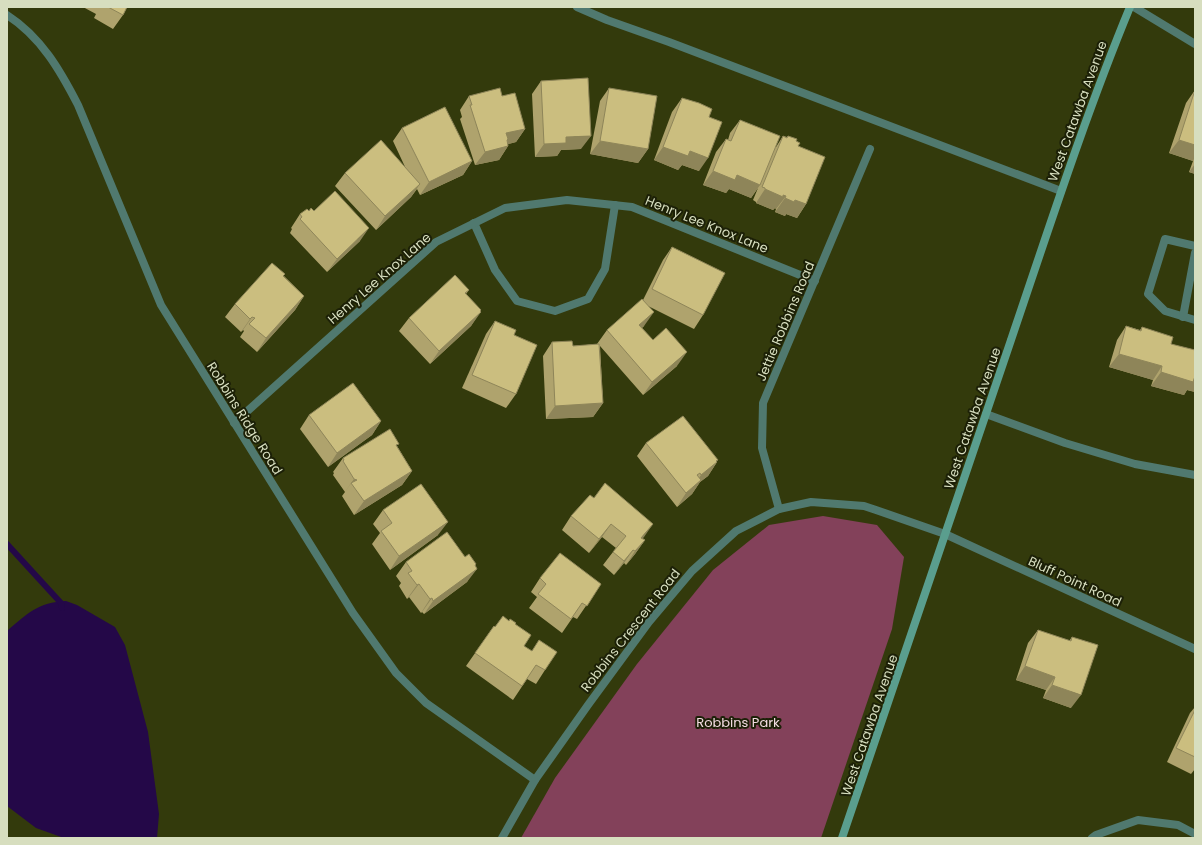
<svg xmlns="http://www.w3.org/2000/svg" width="1202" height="845" viewBox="0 0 1202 845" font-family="Poppins,sans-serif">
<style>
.green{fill:#83415a}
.water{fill:#240848}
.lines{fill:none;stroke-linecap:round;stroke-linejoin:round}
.stream{stroke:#240848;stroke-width:6}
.service{stroke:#50796f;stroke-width:8}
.minor{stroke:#50796f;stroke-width:8}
.secondary{stroke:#5a9e8e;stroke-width:8}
.wall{fill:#afa36d}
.shaded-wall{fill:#8e8559}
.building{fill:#cbbe7f;stroke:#8e8559}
.labels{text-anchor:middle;stroke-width:4;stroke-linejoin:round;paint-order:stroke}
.street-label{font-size:13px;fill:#d7debf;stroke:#1c2007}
.park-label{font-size:13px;fill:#f3dbe2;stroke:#1c2007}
</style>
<rect width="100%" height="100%" fill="#333a0c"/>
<polygon class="green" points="823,516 877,525 904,557 892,629 821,838 521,838 555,778 637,664 713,570 769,525"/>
<path class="water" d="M66 601 77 605 115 627 125 645 148 732 159 814 157 838H64L36 828 7 806V631C27 614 38 602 66 601Z"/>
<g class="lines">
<polyline class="stream" points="7,544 61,603 62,608"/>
<g class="service">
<polyline points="577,7 607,20 669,42 1061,191"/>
<polyline points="986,414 1065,443 1135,464 1195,475"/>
</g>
<g class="minor">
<polyline points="1134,7 1195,44"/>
<path d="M7 15C41 37 60 70 78 105L161 305 353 613 396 673 426 703 535 780"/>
<polyline points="474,223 495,270 517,301 555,311 588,299 605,269 615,205"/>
<polyline points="1195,246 1165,239 1148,294 1165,311 1195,320"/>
<polyline points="1183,317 1195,253"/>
<polyline points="234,423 436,242 505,208 567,200 632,207 815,281"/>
<polyline points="779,509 762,448 763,403 870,149"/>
<polyline points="502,838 535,780 588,705 649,622 692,571 736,531 779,509 811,502 864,506 876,510 945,534 1195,649"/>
<polyline points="1092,838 1096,835 1138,820 1178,825 1195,834"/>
</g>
<path class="secondary" d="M842 838C899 672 955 506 1011 340 1049 228 1085 116 1130 7"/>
</g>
<g class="wall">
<polygon points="83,7 127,7 123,15 113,29 94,18 96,14"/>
<polygon points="541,81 581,149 561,150 557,156 535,157 532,94"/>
<polygon points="609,88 648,149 638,163 590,154 600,101"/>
<polygon points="1195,90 1195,174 1189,172 1193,161 1169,153 1186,103"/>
<polygon points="469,96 502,96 525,129 516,142 508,144 508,146 499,160 475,165 460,119 462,117 460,110"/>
<polygon points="682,98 709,117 699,171 682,165 678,170 654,160 672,112"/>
<polygon points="740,120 776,147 783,136 787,137 788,136 796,141 798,146 806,204 797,218 786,214 785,216 775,212 776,209 775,208 773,210 756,203 756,202 753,200 758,188 751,198 729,189 726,193 703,185 716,152 726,139 728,140 730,133"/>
<polygon points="402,128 472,161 463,175 420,195 417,189 411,197 376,230 335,186 345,173 406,169 393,141"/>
<polygon points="309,211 314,211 360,241 327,272 290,233 292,229 291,228 300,214"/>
<polygon points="672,247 703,315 694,329 648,306 644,326 642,328 653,340 677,366 643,395 600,346 603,403 593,417 546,419 543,356 552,342 573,346 598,344 597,344 607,330 643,300 663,260"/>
<polygon points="284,276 304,296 295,310 257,352 240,337 244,331 243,330 241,332 225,317 235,304"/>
<polygon points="469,290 466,294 481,310 471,326 430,364 399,331 409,318"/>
<polygon points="495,321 514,335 516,394 506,408 462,388 486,334"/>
<polygon points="1126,326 1140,330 1142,327 1171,344 1195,350 1195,392 1187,390 1184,395 1151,386 1153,380 1109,367 1117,340"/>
<polygon points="309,415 381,421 372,435 328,467 300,429"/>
<polygon points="646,443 716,461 717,462 708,476 700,482 692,494 677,507 637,456"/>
<polygon points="397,446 412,471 402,485 354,515 342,496 345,492 333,475 334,473 333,472 343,458"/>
<polygon points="594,498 645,540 635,554 626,565 624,563 614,575 603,565 616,548 602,537 589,553 562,530 571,516"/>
<polygon points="383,510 438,535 390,570 372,544 380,533 373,524"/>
<polygon points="465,557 476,564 467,582 424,614 422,612 421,613 409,597 407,599 399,586 401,583 396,576 406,562"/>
<polygon points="540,578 601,584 577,619 573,617 562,633 529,608 537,597 531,592"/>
<polygon points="509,621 515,624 524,646 545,670 536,684 527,679 513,700 466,666 494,626 495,627"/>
<polygon points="1038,630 1069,641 1072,637 1071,708 1043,698 1046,690 1016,680 1028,643"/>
<polygon points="1195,707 1195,769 1191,774 1167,762 1190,713"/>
</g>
<g class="shaded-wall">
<polygon points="525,129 516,142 505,145 508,146 499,160 475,165 485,152 506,133"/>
<polygon points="591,136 581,149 561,150 557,156 535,157 544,144 566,137"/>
<polygon points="1179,140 1195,145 1195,157 1193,161 1169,153"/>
<polygon points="600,141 648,149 638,163 590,154"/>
<polygon points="663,147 690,151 708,158 699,171 682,165 678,170 654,160"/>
<polygon points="472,161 463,175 420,195 429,182"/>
<polygon points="1195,164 1195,174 1189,172"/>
<polygon points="713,171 737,175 760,185 751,198 729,189 726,193 703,185"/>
<polygon points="420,184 411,197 376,230 385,216"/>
<polygon points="765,189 786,196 776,209 775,208 773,210 756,203"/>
<polygon points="785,198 795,200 806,204 797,218 786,214 785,216 775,212"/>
<polygon points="369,228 360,241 327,272 337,259"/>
<polygon points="304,296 295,310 257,352 266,338"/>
<polygon points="481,310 477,316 481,312 471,326 430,364 439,351"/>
<polygon points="654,312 644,326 629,339 639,325"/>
<polygon points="252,317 243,330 241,332 250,319"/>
<polygon points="687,352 677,366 643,395 652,382"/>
<polygon points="1119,354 1162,366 1153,380 1109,367"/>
<polygon points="1161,372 1195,376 1195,392 1187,390 1184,395 1151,386"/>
<polygon points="603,403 593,417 546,419 555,406"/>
<polygon points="381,421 372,435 328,467 337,453"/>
<polygon points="718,460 714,465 717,462 708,476 700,482 692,494 677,507 686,493 693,487 701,475"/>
<polygon points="412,471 402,485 354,515 364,501"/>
<polygon points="354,479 357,480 351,483 345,492"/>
<polygon points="448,522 438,535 390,570 399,556"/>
<polygon points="611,524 602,537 589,553 599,539"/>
<polygon points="653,524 644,537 632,551 641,538"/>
<polygon points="645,540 635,554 626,565 635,551"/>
<polygon points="633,550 624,563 614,575 624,561"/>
<polygon points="476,564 470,574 477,569 467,582 424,614 433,601"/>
<polygon points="419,584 409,597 407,599 417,585"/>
<polygon points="432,598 422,612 421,613 430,599"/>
<polygon points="1025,666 1055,677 1046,690 1016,680"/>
<polygon points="1052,685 1081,695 1071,708 1043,698"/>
</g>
<g class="building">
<polygon points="108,7 127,7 123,15"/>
<polygon points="588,78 591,136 566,137 566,143 544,144 541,81"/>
<polygon points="500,88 502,96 515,93 525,129 506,133 508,139 507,140 508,146 485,152 470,105 472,105 469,96"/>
<polygon points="609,88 657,96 648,149 600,141"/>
<polygon points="1195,90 1195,145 1179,140"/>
<polygon points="682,98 699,103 712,109 709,117 722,122 708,158 690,151 688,156 663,147"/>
<polygon points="445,107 472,161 429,182 402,128"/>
<polygon points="740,120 780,136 760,185 737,175 735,180 713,171 726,139 731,141"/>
<polygon points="783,136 787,138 788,136 797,139 796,141 800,143 798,146 825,157 806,204 795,200 794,202 785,198 786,196 783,195 783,197 765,189 765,188 762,187"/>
<polygon points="381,140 420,184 385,216 345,173"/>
<polygon points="335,191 369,228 337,259 300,219 302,217 300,214 307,209 309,211 311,208 314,211"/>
<polygon points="672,247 725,273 703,315 652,289"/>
<polygon points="272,263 285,274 283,276 304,296 266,338 249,324 255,318 252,317 250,319 235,304"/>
<polygon points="455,275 469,290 465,293 481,310 480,311 481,312 439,351 409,318"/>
<polygon points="642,299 654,312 639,325 653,340 666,328 687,352 652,382 607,330"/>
<polygon points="495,321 516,330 514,335 537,345 516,394 472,375"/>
<polygon points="1126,326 1141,331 1142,327 1173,337 1171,344 1195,350 1195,376 1193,382 1161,372 1162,366 1119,354"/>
<polygon points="572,341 573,346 599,344 603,403 555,406 552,342"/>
<polygon points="353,383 381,421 337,453 309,415"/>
<polygon points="683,416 718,460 716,461 717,462 701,475 700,473 697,475 701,480 686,493 646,443"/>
<polygon points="390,429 399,444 396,445 412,471 364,501 351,483 357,480 354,479 343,461 344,460 343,458"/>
<polygon points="605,483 653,524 641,538 645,540 635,551 633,550 624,561 613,552 626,536 611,524 599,539 571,516 590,495 594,498"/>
<polygon points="421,484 448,522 399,556 381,531 392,523 383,510"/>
<polygon points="447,532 465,557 469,554 476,564 475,565 477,569 433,601 432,598 430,599 419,584 417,585 408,573 412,571 406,562"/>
<polygon points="560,553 601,584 587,606 582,603 571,619 538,594 546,584 540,578"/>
<polygon points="503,616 509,621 510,619 516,623 515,624 531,635 524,646 532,651 539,640 557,652 545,670 536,665 522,686 475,653 494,626 495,627"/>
<polygon points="1038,630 1071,641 1072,637 1098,645 1081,695 1052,685 1055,677 1025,666"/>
<polygon points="1195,710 1195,757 1176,748"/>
</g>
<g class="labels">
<g class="street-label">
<text transform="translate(1077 111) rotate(-70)" y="5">West Catawba Avenue</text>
<text transform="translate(707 224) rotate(22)" y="5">Henry Lee Knox Lane</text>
<text transform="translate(379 278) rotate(-41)" y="5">Henry Lee Knox Lane</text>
<text transform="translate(785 321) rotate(-67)" y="5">Jettie Robbins Road</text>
<text transform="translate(245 418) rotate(58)" y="5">Robbins Ridge Road</text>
<text transform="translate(972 418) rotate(-71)" y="5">West Catawba Avenue</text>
<text transform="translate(1075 581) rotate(25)" y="5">Bluff Point Road</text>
<text transform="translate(630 630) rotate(-52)" y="5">Robbins Crescent Road</text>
<text transform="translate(869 725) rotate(-71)" y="5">West Catawba Avenue</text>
</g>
<g class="park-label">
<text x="738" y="727">Robbins Park</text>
</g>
</g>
<rect width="1202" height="845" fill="none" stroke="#d7debf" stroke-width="16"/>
</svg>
